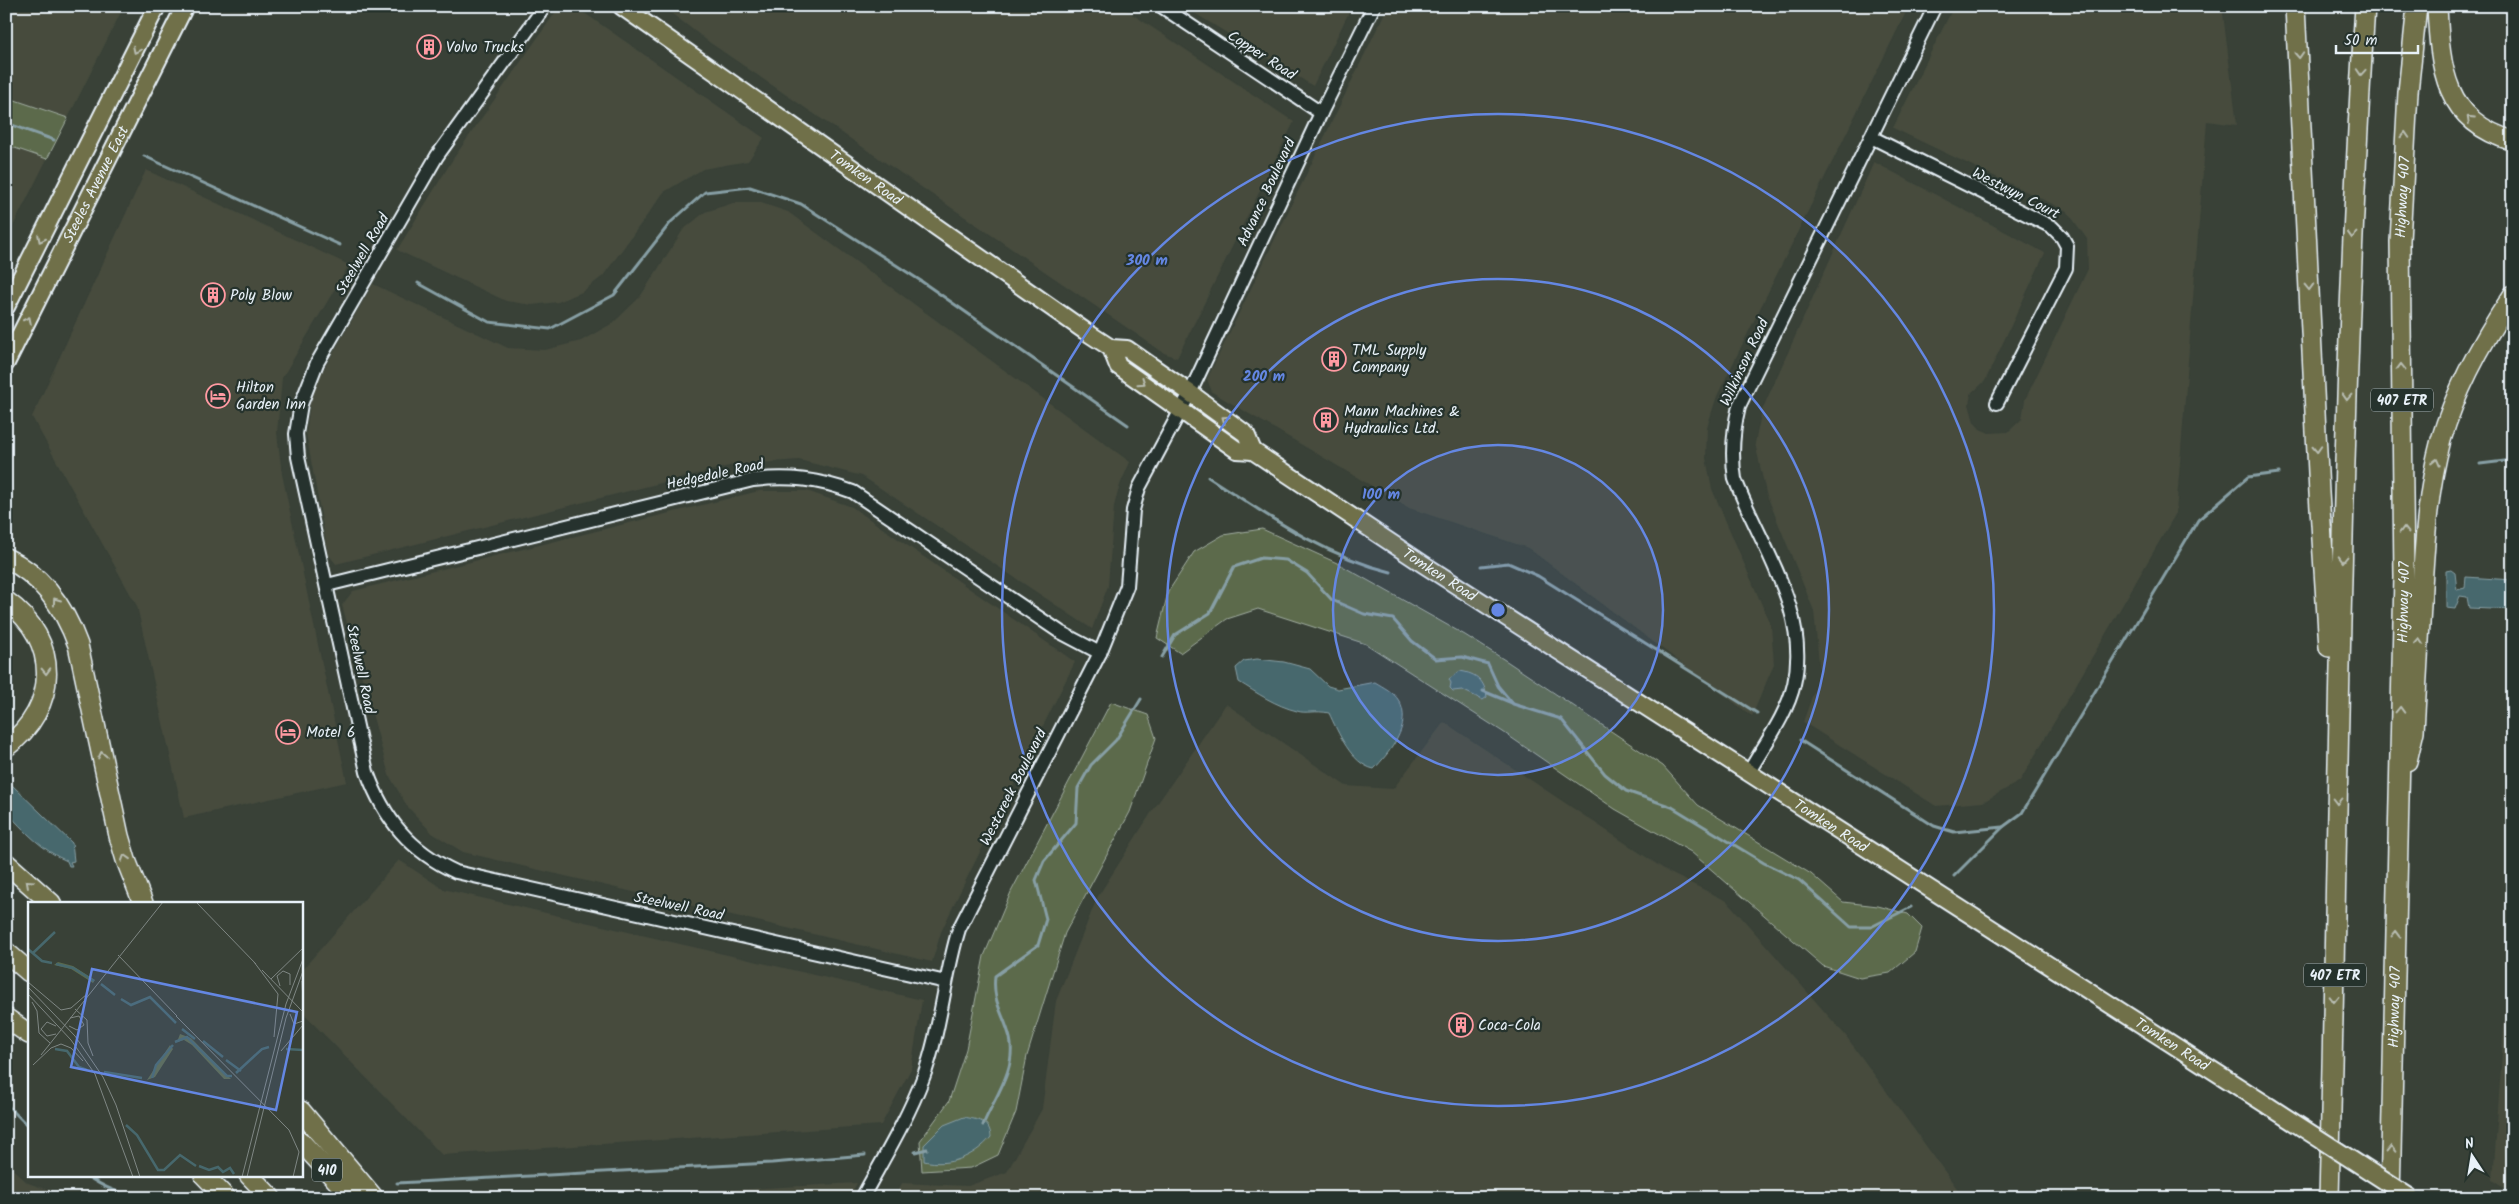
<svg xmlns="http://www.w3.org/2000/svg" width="2519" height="1204" viewBox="0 0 2519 1204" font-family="Kalam,sans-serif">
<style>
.built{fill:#464b3e}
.green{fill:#5c6a4c;stroke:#a2aea2}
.water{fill:#47686d;stroke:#879fa5}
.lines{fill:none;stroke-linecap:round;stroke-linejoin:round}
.stream{stroke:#879fa5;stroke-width:3}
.minor-casing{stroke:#e8f1f8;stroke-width:16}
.major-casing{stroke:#e8f1f8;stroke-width:20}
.highway-casing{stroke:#e8f1f8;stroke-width:22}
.minor{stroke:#26332d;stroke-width:12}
.major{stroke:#70704a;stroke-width:16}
.highway{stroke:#70704a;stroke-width:19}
.major-bridge-casing{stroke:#e8f1f8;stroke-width:20;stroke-linecap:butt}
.major-bridge{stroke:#70704a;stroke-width:16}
.oneway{stroke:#b8bdb2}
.ring{fill:none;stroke:#6487e3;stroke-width:2.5}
.labels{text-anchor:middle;stroke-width:4.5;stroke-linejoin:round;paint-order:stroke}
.shield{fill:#26332d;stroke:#aeb8bb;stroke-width:1}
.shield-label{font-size:14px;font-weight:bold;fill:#e8f1f8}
.poi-label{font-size:15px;fill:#e8f1f8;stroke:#26332d;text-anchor:start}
.street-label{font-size:15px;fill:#e8f1f8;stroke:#26332d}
.inset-river{fill:none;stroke:#47686d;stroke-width:2.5}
.inset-road{fill:none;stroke:#7f8784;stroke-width:1}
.view{fill:#6487e3;fill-opacity:0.15;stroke:#6487e3;stroke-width:2.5}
.inset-edge{fill:none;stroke:#e8f1f8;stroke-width:2.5}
.centre{fill:#6487e3;stroke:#26332d;stroke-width:2.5}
.ring-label{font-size:15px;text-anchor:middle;font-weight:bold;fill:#6487e3;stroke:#26332d;stroke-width:4.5;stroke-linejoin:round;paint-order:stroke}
</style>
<rect width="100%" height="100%" fill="#394137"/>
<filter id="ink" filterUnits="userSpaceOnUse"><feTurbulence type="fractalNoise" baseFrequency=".02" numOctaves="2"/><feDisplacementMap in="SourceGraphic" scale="10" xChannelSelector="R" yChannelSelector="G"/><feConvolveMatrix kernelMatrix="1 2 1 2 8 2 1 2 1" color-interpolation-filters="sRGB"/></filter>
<g filter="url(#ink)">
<g class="built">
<polygon points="6,6 124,6 68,118 6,97"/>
<polygon points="662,6 1120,6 1294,122 1177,358 1164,353 709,42"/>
<polygon points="1183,6 1352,6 1313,86"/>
<polygon points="1388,6 1909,6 1717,396 1707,427 1706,458 1712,489 1771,626 1774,664 1752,716 1528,548 1409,508 1212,392 1207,379"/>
<polygon points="1954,6 2222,6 2237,125 2207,121 2176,513 2020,781 1983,802 1936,806 1803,722 1820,674 1814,611 1766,493 1755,443 1762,410 1874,162 2045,253 1985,381 1971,394 1969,404 1974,422 1980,429 1989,433 2008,432 2022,419 2025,400 2088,269 2087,239 2067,211 1893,128"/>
<polygon points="557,10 583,12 764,138 748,161 703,169 664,192 603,276 582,292 558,302 532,305 506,301 397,250 453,159"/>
<polygon points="6,145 47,159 6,240"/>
<polygon points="146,170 349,265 282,378 277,433 282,474 347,782 184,818 137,606 32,417"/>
<polygon points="733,203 761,203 788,212 1130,462 1120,485 1114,506 1108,586 1092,629 862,476 799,460 733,465 336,564 328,554 306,433 311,396 321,374 373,284 508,348 545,350 581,341 613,323 640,297 683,230 705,212"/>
<polygon points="759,491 807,491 852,507 1075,662 958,896 941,932 932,962 463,852 432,833 407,806 389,775 342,605 353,591"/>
<polygon points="1226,704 1346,786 1393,789 1444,722 1670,873 1727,901 1846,1036 1964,1198 895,1198 902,1183 968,1186 1007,1172 1042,1109 1056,1001 1097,898 1151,813"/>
<polygon points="399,860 443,889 922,1000 911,1069 881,1125 442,1155 301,1011 301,971"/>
<polygon points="2513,895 2513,1194 2493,1180"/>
<polygon points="6,1163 28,1183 72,1198 6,1198"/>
<polygon points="857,1183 849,1198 582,1198"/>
</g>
<g class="green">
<polygon points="6,97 68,118 47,159 6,145"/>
<polygon points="1262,529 1337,563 1465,635 1508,662 1663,766 1698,805 1811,874 1843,902 1878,906 1908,914 1922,928 1915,952 1890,973 1860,978 1823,966 1691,852 1615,809 1503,732 1366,644 1258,609 1227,619 1180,653 1157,638 1168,592 1194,552 1223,535"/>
<polygon points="1111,702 1148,715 1156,738 1130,812 1065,933 1027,1056 1016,1112 998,1155 971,1168 922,1171 920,1141 949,1101 966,1049 984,956 1011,892"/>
</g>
<g class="water">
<polygon points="2451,570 2455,573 2457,590 2465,588 2466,577 2513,580 2513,610 2469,608 2467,597 2460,596 2455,609 2446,608 2446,571"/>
<path d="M1257 659 1284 662 1310 669 1328 686 1338 689 1375 682C1383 687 1394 692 1399 701 1413 725 1389 753 1374 769 1351 764 1338 732 1329 713 1316 710 1305 714 1297 711 1276 706 1257 693 1239 682L1236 668 1244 661Z"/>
<path d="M1460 671C1477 674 1484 680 1487 697L1483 700 1462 690 1453 691 1450 688 1451 683 1449 679Z"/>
<path d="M12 785 72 843 74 861 70 862 72 866H69L67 861C43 851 24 831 6 811V786Z"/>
<path d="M964 1117C978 1120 990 1120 991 1137 974 1157 949 1167 924 1161V1145L944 1125Z"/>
</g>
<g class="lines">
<g class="stream">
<polyline points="6,123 54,140"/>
<polyline points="144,156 340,245"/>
<polyline points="418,283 489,322 550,329 614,295 671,222 705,192 750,187 801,204 921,281 1128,425"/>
<polyline points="2480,464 2513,460"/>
<path d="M1208 477C1267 515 1322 555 1391 572"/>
<polyline points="1481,566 1508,563 1538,576 1757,713"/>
<polyline points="1162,657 1175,635 1210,613 1234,567 1261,558 1286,560 1307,573 1332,600 1364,614 1393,619 1412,641 1436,659 1462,657 1488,664 1498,686 1513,704 1561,719 1605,774 1626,791 1672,807 1764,863 1799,880 1851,927 1871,927 1911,907"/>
<polyline points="1483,691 1512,703"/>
<polyline points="1800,740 1934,826 1954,832 2003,827"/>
<polyline points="1954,876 2003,827 2022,813 2198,520 2248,477 2279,473"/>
<polyline points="6,1104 29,1127"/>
<path d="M983 1125C994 1098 1017 1069 1010 1038 1004 1014 992 1003 995 976L1038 945 1046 919 1036 880 1044 861 1076 823 1078 788 1091 765 1116 740 1141 699"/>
<polyline points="915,1152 927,1149"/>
<path d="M86 1175C102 1187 124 1196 143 1198"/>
<polyline points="397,1183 772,1163 865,1155"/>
</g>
<g class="minor-casing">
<g id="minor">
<path d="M545 6 437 156 317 363 301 404 296 434 298 457 367 772C384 819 410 851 456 872L946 982"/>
<polyline points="1161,6 1321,113"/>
<polyline points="1871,137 2052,227 2062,237 2067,246 2066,268 1997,403"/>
<path d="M327 585 753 480C789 476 819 479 853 492L1060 632 1100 653"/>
<path d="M1749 772C1764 745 1787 715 1794 684 1811 612 1759 544 1735 479 1731 454 1733 431 1739 406L1935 6"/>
<path d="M862 1198C883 1159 907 1120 923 1078 941 1030 944 977 959 929L1100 653 1127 586 1133 510 1139 488 1190 393 1321 113 1374 6"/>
</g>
</g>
<g class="major-casing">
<g id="major">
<path id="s1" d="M621 6 1085 331 1111 348 1127 349 1190 393 1246 434 1253 451"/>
<polyline points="6,307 157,6"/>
<path id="s2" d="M1111 348 1118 366 1237 450 1253 451 1423 564 2270 1107"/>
<path id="s3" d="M6 363 185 6"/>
</g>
</g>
<g class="highway-casing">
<g id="highway">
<polyline points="2295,6 2319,493 2329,647"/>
<path d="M2437 6C2440 69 2444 121 2513 141"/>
<path d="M6 558C43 576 65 609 78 645L119 836 126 860 143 903"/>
<path d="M6 601C61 640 59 708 6 747"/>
<path d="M2407 761 2414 731C2417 683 2419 635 2422 587 2425 537 2428 489 2441 440 2456 388 2483 340 2513 295"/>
<polyline points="6,863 51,903"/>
<polyline points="6,952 29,972"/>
<polyline points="6,1018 29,1034"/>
<polyline points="301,1111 374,1198"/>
<polyline points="301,1142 353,1198"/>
<polyline points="204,1175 226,1198"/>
<polyline points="249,1175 271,1198"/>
<path d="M2329 1198C2339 801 2340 403 2365 6"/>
<path id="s4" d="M2390 1198 2404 576 2400 241 2408 92 2417 6"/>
</g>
</g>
<use href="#minor" class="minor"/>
<use href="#major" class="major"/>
<use href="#highway" class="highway"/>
<g class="major-bridge-casing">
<polyline id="major-bridge" points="2270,1107 2411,1198"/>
</g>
<use href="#major-bridge" class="major-bridge"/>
</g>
<defs><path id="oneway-chevron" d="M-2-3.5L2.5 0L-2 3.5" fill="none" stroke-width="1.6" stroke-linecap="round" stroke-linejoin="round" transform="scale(1.25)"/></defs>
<g class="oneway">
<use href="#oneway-chevron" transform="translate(136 50) rotate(116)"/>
<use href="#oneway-chevron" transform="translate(2299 55) rotate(87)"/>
<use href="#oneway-chevron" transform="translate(2361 72) rotate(94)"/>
<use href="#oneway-chevron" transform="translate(2470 119) rotate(-137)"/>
<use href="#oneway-chevron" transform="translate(2405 135) rotate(-87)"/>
<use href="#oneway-chevron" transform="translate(2352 235) rotate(92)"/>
<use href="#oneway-chevron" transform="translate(41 239) rotate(117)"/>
<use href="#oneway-chevron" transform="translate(2309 287) rotate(88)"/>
<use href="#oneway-chevron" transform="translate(28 320) rotate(-63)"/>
<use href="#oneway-chevron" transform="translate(2401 367) rotate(-91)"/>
<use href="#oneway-chevron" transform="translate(1142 382) rotate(35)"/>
<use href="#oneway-chevron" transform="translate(2347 397) rotate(92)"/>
<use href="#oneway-chevron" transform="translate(1225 419) rotate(-144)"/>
<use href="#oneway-chevron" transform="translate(2317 449) rotate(87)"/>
<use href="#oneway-chevron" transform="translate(2436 462) rotate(-76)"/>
<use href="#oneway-chevron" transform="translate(2404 530) rotate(-91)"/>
<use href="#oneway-chevron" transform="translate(2343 559) rotate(92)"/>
<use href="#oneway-chevron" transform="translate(56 601) rotate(-126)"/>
<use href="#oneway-chevron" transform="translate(2419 642) rotate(-87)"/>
<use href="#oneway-chevron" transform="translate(46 671) rotate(88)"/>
<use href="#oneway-chevron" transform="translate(2400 710) rotate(-88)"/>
<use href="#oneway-chevron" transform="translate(102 755) rotate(-102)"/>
<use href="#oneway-chevron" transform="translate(2337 801) rotate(90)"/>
<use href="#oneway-chevron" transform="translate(125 858) rotate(-107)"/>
<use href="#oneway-chevron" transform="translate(29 883) rotate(-138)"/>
<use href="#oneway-chevron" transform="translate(2396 934) rotate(-89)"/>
<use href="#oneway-chevron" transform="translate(2334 999) rotate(91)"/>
<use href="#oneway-chevron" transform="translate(2391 1149) rotate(-89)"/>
</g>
</g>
<circle cx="1498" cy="610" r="165" fill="#6487e3" fill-opacity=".12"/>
<g class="ring">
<circle cx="1498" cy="610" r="165"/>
<circle cx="1498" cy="610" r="331"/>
<circle cx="1498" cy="610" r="496"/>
</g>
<defs>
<g id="building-ring" transform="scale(1.25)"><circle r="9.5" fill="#26332d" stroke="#ff9aa2" stroke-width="1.5"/><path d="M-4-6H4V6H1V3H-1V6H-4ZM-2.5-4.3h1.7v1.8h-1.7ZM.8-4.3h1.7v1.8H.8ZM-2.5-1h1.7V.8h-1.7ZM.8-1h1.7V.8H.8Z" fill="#ff9aa2"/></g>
<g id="hotel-ring" transform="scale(1.25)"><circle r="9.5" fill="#26332d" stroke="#ff9aa2" stroke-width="1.5"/><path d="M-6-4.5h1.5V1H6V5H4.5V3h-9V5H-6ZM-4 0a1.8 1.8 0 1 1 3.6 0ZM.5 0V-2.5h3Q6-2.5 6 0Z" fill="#ff9aa2"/></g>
</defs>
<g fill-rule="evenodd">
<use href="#building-ring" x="429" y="47"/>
<use href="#building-ring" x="213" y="295"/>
<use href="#building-ring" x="1334" y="359"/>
<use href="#hotel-ring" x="218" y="396"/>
<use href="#building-ring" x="1326" y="420"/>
<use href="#hotel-ring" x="288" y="732"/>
<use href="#building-ring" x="1461" y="1025"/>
</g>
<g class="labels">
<g class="shield">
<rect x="2371" y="388.5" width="62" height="23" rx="4"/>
<rect x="2304" y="963.5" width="62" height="23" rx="4"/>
<rect x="312" y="1158.5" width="30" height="23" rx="4"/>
</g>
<g class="shield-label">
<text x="2402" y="405">407 ETR</text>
<text x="2335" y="980">407 ETR</text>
<text x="327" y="1175">410</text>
</g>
<g class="poi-label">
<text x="446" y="52">Volvo Trucks</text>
<text x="230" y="300">Poly Blow</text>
<text x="1352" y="355">TML Supply<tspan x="1352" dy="17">Company</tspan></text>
<text x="236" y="392">Hilton<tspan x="236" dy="17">Garden Inn</tspan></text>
<text x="1344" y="416">Mann Machines &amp;<tspan x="1344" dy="17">Hydraulics Ltd.</tspan></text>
<text x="306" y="737">Motel 6</text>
<text x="1478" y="1030">Coca-Cola</text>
</g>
<g class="street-label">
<text transform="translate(1262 55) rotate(33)" y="5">Copper Road</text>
<text dy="5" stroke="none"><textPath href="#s1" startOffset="299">Tomken Road</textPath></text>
<text dy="5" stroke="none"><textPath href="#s3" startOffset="200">Steeles Avenue East</textPath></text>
<text transform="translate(1266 192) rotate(-65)" y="5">Advance Boulevard</text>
<text transform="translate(2016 193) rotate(27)" y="5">Westwyn Court</text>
<text dy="5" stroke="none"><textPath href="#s4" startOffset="1001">Highway 407</textPath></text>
<text transform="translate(362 254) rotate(-60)" y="5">Steelwell Road</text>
<text transform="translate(1744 362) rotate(-65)" y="5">Wilkinson Road</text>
<text transform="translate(715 474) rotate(-12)" y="5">Hedgedale Road</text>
<text dy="5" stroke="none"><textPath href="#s2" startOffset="405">Tomken Road</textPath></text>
<text dy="5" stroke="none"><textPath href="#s4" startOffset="596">Highway 407</textPath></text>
<text transform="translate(361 669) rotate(78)" y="5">Steelwell Road</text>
<text transform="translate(1013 787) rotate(-63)" y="5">Westcreek Boulevard</text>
<text dy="5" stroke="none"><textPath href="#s2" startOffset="870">Tomken Road</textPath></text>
<text transform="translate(679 906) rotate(12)" y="5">Steelwell Road</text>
<text dy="5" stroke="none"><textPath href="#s4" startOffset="191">Highway 407</textPath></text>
<text dy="5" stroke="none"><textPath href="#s2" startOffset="1275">Tomken Road</textPath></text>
</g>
</g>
<g transform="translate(28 902)">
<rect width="275" height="275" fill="#394137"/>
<path d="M30 60 45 64 67 78 65 81 43 67 26 63ZM152 132 163 136 203 177H196L164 143 156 138 149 140ZM142 143 145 147 127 175 119 178Z" fill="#5c6a4c"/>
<path class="inset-river" d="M0 47 14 59 24 61M5 51 27 30M28 62 45 66 66 79M73 82 87 93M93 97 103 103 122 95 148 121M154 127 167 137M175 139 195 155M147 140 159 135 199 174H204M27 147 39 149 51 165 59 168M258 147 275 148M198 158 213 169M76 170 114 176M208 171 234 147 241 145M124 176 128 163 145 143M98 223 109 233 130 268H136L152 253 168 264M171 264 181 268 190 265 195 270 202 266 206 272"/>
<path class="inset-road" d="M168 0 228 62M90 53 149 114M226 60 250 92 246 135M234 68 275 110M243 77 275 46M274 79 275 100M0 80 33 108 43 106 59 92M252 84 249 74 255 69 262 72V83M0 85 47 134 75 175 88 203 112 275M0 92 43 138 67 172 105 275M4 100 9 109 11 131 22 141M47 107 59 118 60 141 65 154M262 112 266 122 275 119M148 114 261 228 271 250 265 275M41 124 49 128 56 123 51 114 42 116M28 132 19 134 13 127 19 120 28 124M253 149 275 123M13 153 135 0M5 163 23 146 33 142 43 146 55 159M214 275 258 102 275 57M219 275 258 116 275 69"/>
<path class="view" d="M64 67 269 110 248 208 43 165Z"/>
<rect width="275" height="275" class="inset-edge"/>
</g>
<circle cx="1498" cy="610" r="8" class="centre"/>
<g class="ring-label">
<text x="1147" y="265">300 m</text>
<text x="1264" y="381">200 m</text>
<text x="1381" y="499">100 m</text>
</g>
<rect width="2519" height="1204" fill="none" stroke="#26332d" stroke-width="25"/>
<rect x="12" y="12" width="2494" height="1179" fill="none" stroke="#e8f1f8" stroke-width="2" filter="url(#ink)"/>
<g transform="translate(2472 1156) rotate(348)" stroke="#26332d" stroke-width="4" paint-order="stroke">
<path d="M0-4L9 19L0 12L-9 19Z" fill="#e8f1f8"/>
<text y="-8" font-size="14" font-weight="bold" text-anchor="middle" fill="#e8f1f8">N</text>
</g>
<path d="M2336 45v8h82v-8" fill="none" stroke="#e8f1f8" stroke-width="2.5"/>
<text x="2344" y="45" font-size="15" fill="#e8f1f8" stroke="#26332d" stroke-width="4" paint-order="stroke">50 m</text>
</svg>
